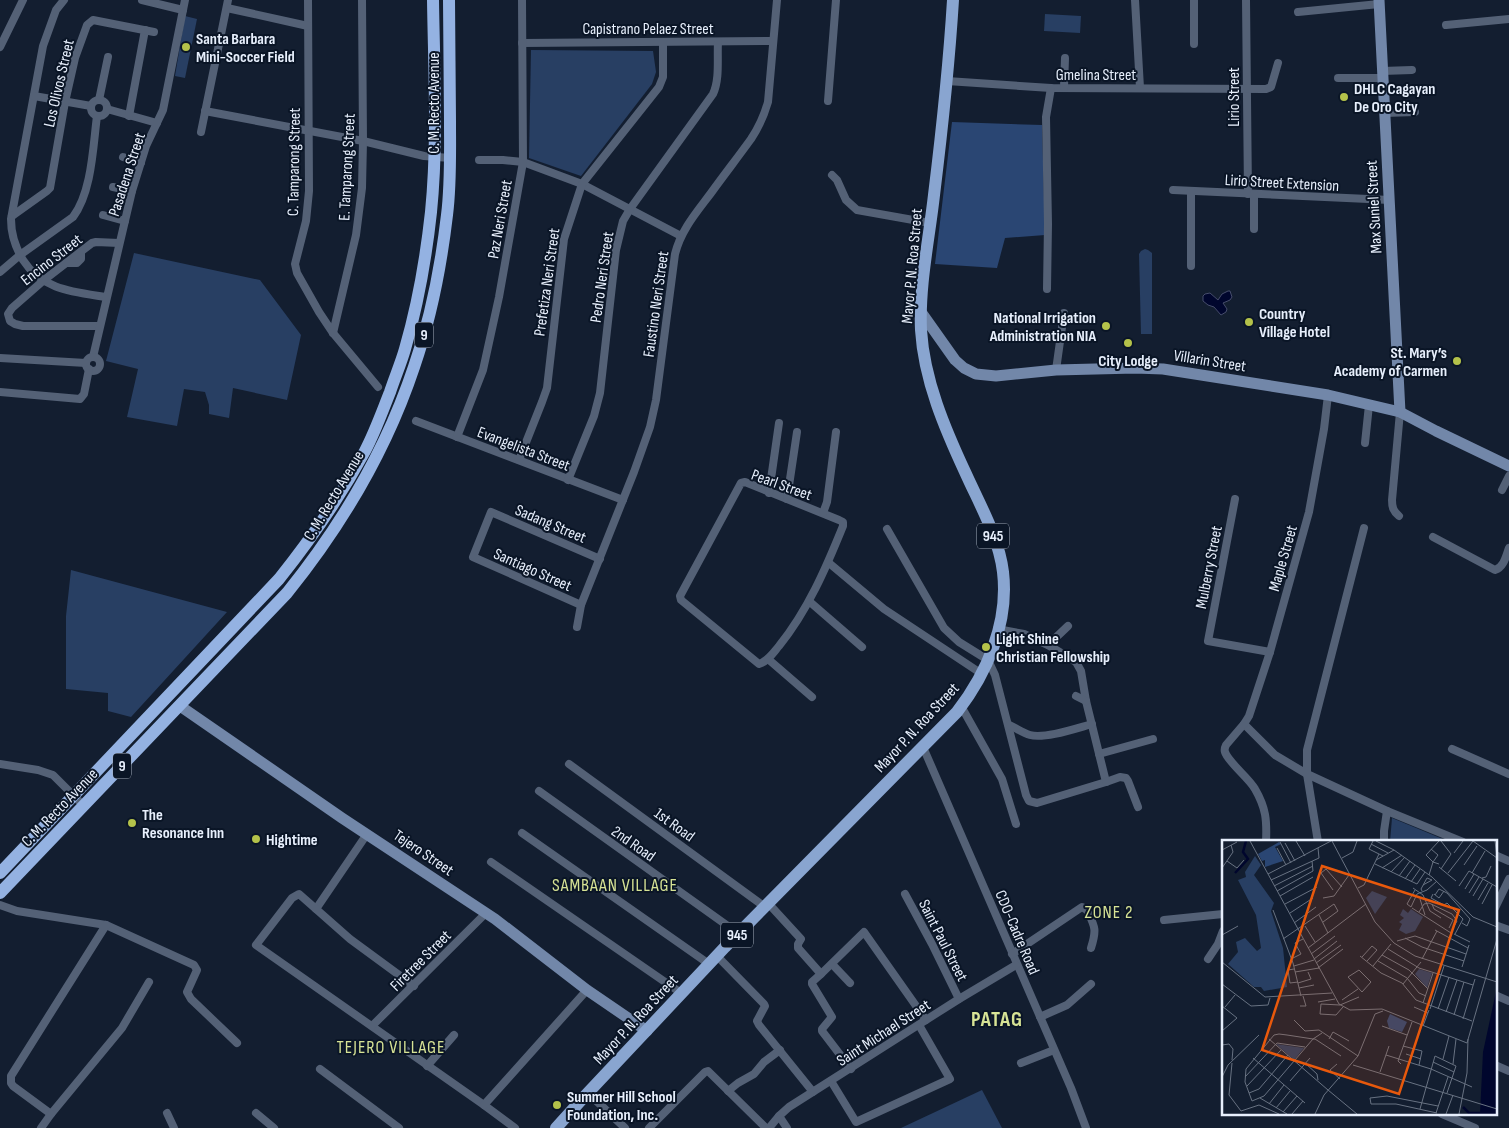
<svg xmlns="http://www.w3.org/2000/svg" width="1509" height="1128" viewBox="0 0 1509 1128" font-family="'Sofia Sans Condensed',sans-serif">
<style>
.green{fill:#283f63}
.forest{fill:#2a4673}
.water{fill:#00062d;stroke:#454c6b}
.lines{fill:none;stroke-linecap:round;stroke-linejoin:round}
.minor{stroke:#546176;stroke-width:8}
.secondary{stroke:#7287a9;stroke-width:11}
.primary{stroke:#89a5d0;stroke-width:12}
.trunk{stroke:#94b2e2;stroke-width:12}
.poi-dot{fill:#b4c24a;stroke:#0a1526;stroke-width:2}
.labels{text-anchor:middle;stroke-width:4;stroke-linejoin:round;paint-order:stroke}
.shield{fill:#0a1526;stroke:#a5aebc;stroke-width:1}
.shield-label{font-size:15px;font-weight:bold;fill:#e7effc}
.street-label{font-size:16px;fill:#e7effc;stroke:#0a1526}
.poi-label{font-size:16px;font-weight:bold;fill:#e7effc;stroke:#0a1526;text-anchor:start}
.neighbourhood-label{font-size:18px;letter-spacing:1px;fill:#d7e395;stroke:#0a1526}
.district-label{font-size:21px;font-weight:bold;letter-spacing:1px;fill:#d7e395;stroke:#0a1526}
.inset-river{fill:none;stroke:#00062d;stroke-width:2.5}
.inset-road{fill:none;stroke:#687282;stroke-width:1}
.view{fill:#e8590c;fill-opacity:0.15;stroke:#e8590c;stroke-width:2.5}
.inset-edge{fill:none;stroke:#e7effc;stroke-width:2.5}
</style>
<rect width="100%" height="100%" fill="#131e30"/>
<g class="green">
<polygon points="1045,14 1081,16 1080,33 1044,31"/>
<polygon points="185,16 197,19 185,78 175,76"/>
<polygon points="531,50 653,51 656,72 652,84 581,176 529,158"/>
<polygon points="1145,249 1148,250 1152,253 1152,334 1141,334 1139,254 1141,251"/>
<polygon points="134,253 260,280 301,335 287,400 233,388 229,418 209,414 209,405 205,392 184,389 177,426 127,417 138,369 106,361"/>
<polygon points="71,570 227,612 131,717 108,711 108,693 66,689 66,616"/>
<polygon points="1392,818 1450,842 1390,842"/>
<polygon points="982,1090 1002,1128 901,1128"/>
</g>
<polygon class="forest" points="952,122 1042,125 1045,235 1005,238 997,268 935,264"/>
<polygon class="water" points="1228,291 1230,291 1232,297 1230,300 1223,303 1227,309 1226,312 1221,315 1214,307 1208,305 1203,301 1203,296 1205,294 1210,293 1218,300 1222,294"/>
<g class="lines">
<g class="minor">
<path d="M64 0 56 10 43 46 11 219C11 234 15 247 23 260 42 290 74 292 106 297"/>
<polyline points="142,0 183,10"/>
<polyline points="308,0 309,191 306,221 295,264 297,273 319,312 333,333 378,387"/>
<polyline points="1135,0 1140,88"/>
<polyline points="1194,0 1194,44"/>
<polyline points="1246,0 1248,194"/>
<polyline points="227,8 308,26"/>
<polyline points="1298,12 1379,4"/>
<polyline points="1446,25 1509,19"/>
<polyline points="522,43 773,41"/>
<polyline points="0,47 23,0"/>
<polyline points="1382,71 1412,70"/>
<polyline points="1338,78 1382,78"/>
<polyline points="947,81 1051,88 1266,89 1271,87 1278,63"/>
<polyline points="1064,87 1065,58"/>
<polyline points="34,96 91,106"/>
<circle cx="99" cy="108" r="8"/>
<polyline points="99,100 108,57"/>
<polyline points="828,101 836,0"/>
<polyline points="107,109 157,123"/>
<polyline points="205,111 363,141 424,156 450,158"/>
<polyline points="1384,113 1415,112"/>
<polyline points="129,116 145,30"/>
<polyline points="201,132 228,0"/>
<polyline points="123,157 141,163"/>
<polyline points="479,160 503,160 523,162 582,184 681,236"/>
<polyline points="832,175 837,180 846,200 857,210 930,223"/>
<polyline points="113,187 132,191"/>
<polyline points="1173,190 1390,200"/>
<polyline points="1191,191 1191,266"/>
<polyline points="103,215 125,221"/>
<polyline points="12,216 47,191 50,188 65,102 75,58 87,25 93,20 154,32"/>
<polyline points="1254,229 1254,194"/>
<polyline points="67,263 77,263 81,259 81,252"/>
<path d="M0 272 20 255 73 217C92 192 93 146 97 116"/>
<polyline points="1047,289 1048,224 1046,117 1051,88"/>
<polyline points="99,326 23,326 15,324 10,321 8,314 12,308 44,280 92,243 96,242 119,243"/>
<polyline points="333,333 356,235 362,188 363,141 362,0"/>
<polyline points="93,357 132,191 146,146 163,110 185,0"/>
<circle cx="93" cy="364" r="7"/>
<polyline points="0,358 86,363"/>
<polyline points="1056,370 1064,313"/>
<polyline points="0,392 80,399 84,394 89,369"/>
<polyline points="416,421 623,500"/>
<polyline points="457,437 483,370 499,297 523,162 522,0"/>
<polyline points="1365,443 1369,405"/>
<polyline points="519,460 542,402 547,388 564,239 582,184 659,87 663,77 663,42"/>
<path d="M568 480 594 416 600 393 616 250 623 221 630 209 713 94C720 79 717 58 718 42"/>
<path d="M745 482 839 520 843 522V526C826 568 808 610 779 646 773 653 768 661 759 664L681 600 680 596 741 483Z"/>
<polyline points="1502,490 1509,476"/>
<polyline points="769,493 779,423"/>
<polyline points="787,499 797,432"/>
<polyline points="1235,499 1208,641 1270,652"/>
<polyline points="823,513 827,502 836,432"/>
<path d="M1399 516C1393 511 1392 507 1392 500L1400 412"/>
<polyline points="887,529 944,628 959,642 988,660 995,675 1026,795 1029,801 1037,803 1106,782 1086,701 1081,671 1076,662 1048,645 1024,634 997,629"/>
<path d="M1433 537 1495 570C1504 567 1506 556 1509 548"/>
<polyline points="829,563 884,609 982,674"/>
<polyline points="810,602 862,647"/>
<polyline points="581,605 473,557 491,512 600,559"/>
<path d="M577 627 581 605 634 472 650 427 656 400 675 254C681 230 696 213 711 193 724 175 738 157 751 139 759 127 764 116 768 102L777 0"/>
<polyline points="1048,645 1068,626"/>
<polyline points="768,659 812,697"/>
<polyline points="1076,696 1086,701"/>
<polyline points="961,706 1002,779 1016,824"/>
<polyline points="1244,724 1275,755 1307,774 1387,811 1463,842"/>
<path d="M1009 725C1016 728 1023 733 1030 735 1045 739 1077 728 1092 724"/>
<polyline points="923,747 1071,1088 1086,1128"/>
<polyline points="1452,749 1509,774"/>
<polyline points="1099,754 1153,739"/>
<polyline points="0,764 38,770 53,775 83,805"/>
<polyline points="569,764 765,907"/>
<polyline points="1106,782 1120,777 1126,778 1128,781 1138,807"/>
<polyline points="539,791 739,934"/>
<polyline points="522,833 709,964"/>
<path d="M1266 842C1267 820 1266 808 1255 789 1249 778 1228 762 1225 752 1224 749 1225 747 1226 745L1244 724 1249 716 1270 652 1309 512 1324 429 1328 395"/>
<polyline points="1318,842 1307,774 1307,750 1364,528"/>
<polyline points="1384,842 1384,831 1387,811"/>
<polyline points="1495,855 1509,861"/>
<polyline points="491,862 681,993"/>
<polyline points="905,894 932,944 959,999"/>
<polyline points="768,903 801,939 798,944 798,948 821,974 812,982 812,984 832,1017 822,1029 822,1031 851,1069"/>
<polyline points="0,905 17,911 106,925 194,965 197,970 187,992 191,999 237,1043"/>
<polyline points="1495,908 1509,879"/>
<polyline points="316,909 367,834"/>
<polyline points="1164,920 1223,914"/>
<polyline points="106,925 11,1076 11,1083 13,1086 51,1114 122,1028 149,982"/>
<polyline points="1495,925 1509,930"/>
<path d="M1012 954 1082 907 1087 910C1095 927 1097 929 1091 948"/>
<polyline points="717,956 764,1004 765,1006 757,1021 759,1025 813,1092"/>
<polyline points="1208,959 1218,944 1223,931"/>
<polyline points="832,964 850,983"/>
<polyline points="821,974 864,932 926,1020"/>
<polyline points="414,986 350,939 299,894 292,898 256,945 484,1105 515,1128"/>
<polyline points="1495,995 1509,1001"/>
<polyline points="1040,1017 1067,1005 1091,984"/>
<polyline points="372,1026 486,913"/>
<polyline points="1021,1063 1054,1050"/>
<polyline points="1495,1065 1509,1071"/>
<polyline points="427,1066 454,1035"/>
<polyline points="320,1069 399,1128"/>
<polyline points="831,1081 856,1122 950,1079 919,1025"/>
<polyline points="728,1091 738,1083 754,1074 764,1062 780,1050"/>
<polyline points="588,1093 625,1128"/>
<polyline points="484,1105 587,990"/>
<polyline points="167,1113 174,1128"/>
<polyline points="256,1113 274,1128"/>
<polyline points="1442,1114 1475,1128"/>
<polyline points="779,1116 787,1128"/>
<polyline points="41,1128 51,1114"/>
<polyline points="649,1128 705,1072 708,1071 766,1128"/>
<polyline points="769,1128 779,1116 789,1107 959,999 1016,965"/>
</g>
<g class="secondary">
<polyline points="1379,0 1400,412"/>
<polyline points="921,312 955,360 964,368 976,374 996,376 1056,370 1135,368 1163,369 1328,395 1400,412 1436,431 1509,466"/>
<polyline points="180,706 342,818 495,919 587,990 647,1031"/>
</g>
<path class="primary" d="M556 1128 584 1097 725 947 957 712C987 673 1009 623 1003 572 999 538 980 505 966 474 945 429 924 380 921 330 919 285 929 240 934 195 942 130 949 65 953 0"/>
<g class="trunk">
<path d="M0 873 279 579C311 539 340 497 365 451 375 432 382 412 390 392 395 377 401 363 405 349 418 304 426 258 431 212 438 142 434 70 433 0"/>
<path d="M0 893 287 593C341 526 387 448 414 367 431 318 441 266 447 215 451 184 450 152 450 121 450 81 449 40 449 0"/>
</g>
</g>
<g class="poi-dot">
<circle cx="186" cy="47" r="5"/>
<circle cx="1344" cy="97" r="5"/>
<circle cx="1249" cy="322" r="5"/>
<circle cx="1106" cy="326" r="5"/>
<circle cx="1128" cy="343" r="5"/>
<circle cx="1457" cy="361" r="5"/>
<circle cx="986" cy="647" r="5"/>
<circle cx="132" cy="823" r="5"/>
<circle cx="256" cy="839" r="5"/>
<circle cx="557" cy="1105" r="5"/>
</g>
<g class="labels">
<g class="shield">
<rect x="415" y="322.5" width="18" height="25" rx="4"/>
<rect x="977" y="523.5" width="32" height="25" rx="4"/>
<rect x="113" y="753.5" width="18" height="25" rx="4"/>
<rect x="721" y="922.5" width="32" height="25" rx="4"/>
</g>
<g class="shield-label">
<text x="424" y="340">9</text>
<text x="993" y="541">945</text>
<text x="122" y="771">9</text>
<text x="737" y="940">945</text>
</g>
<g class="street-label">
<text x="648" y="34">Capistrano Pelaez Street</text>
<text x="1096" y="80">Gmelina Street</text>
<text transform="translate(58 83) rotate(-77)" y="6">Los Olivos Street</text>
<text transform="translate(1233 97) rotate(-90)" y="6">Lirio Street</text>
<text transform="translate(433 103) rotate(-90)" y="6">C. M. Recto Avenue</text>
<text transform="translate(293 162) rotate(-89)" y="6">C. Tamparong Street</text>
<text transform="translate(346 167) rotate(-87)" y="6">E. Tamparong Street</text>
<text transform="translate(126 174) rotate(-72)" y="6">Pasadena Street</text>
<text transform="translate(1282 182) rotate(3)" y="6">Lirio Street Extension</text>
<text transform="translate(1373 207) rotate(-93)" y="6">Max Suniel Street</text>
<text transform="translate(499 219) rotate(-80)" y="6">Paz Neri Street</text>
<text transform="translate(51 259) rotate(-38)" y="6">Encino Street</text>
<text transform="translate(911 266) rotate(-85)" y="6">Mayor P. N. Roa Street</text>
<text transform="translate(601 277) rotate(-82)" y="6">Pedro Neri Street</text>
<text transform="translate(546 282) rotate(-82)" y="6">Prefetiza Neri Street</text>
<text transform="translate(655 304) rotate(-82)" y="6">Faustino Neri Street</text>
<text transform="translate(1210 360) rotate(9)" y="6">Villarin Street</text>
<text transform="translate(524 448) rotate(21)" y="6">Evangelista Street</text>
<text transform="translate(782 484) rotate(20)" y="6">Pearl Street</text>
<text transform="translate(333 495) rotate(-59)" y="6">C. M. Recto Avenue</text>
<text transform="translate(551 523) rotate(23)" y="6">Sadang Street</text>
<text transform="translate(1282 558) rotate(-74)" y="6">Maple Street</text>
<text transform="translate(1208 567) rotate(-79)" y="6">Mulberry Street</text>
<text transform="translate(533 569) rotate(24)" y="6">Santiago Street</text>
<text transform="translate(916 727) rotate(-47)" y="6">Mayor P. N. Roa Street</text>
<text transform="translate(59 807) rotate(-46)" y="6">C. M. Recto Avenue</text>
<text transform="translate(675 824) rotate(36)" y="6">1st Road</text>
<text transform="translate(634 843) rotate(35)" y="6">2nd Road</text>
<text transform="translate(424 852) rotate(34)" y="6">Tejero Street</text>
<text transform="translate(1018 932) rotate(67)" y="6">CDO-Cadre Road</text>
<text transform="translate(944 940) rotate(63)" y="6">Saint Paul Street</text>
<text transform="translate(420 960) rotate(-45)" y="6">Firetree Street</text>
<text transform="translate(635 1019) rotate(-47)" y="6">Mayor P. N. Roa Street</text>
<text transform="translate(883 1032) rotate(-33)" y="6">Saint Michael Street</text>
</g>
<g class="poi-label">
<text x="196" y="44">Santa Barbara<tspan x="196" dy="18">Mini-Soccer Field</tspan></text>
<text x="1354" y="94">DHLC Cagayan<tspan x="1354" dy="18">De Oro City</tspan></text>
<text x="1259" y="319">Country<tspan x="1259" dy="18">Village Hotel</tspan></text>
<text x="1096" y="323" text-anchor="end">National Irrigation<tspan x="1096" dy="18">Administration NIA</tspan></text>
<text x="1447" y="358" text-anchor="end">St. Mary’s<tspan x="1447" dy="18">Academy of Carmen</tspan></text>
<text x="1128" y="366" text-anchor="middle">City Lodge</text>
<text x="996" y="644">Light Shine<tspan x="996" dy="18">Christian Fellowship</tspan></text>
<text x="142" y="820">The<tspan x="142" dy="18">Resonance Inn</tspan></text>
<text x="266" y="845">Hightime</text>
<text x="567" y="1102">Summer Hill School<tspan x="567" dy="18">Foundation, Inc.</tspan></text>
</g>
<g class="neighbourhood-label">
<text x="615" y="891">SAMBAAN VILLAGE</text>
<text x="1109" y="918">ZONE 2</text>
<text x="391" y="1053">TEJERO VILLAGE</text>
</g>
<g class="district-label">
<text x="997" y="1026">PATAG</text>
</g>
</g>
<g transform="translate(1222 840)">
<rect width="275" height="275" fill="#131e30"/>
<path d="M33 16 39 25 32 35 52 63 49 71 61 108 65 147 42 151 39 147H32L6 124 16 112 14 102 23 98 35 111 39 108 34 75 16 40 24 37 23 32ZM150 51 165 57 153 74 144 58ZM181 69 186 73 189 69 201 77 193 91 184 94 177 90 180 84 177 82 182 78 178 75ZM197 129 210 133 205 148 193 134ZM54 204 82 208 72 220Z" fill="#283f63"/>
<path d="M57 2 59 4 53 7 61 21 43 27V20L40 21 36 14ZM168 174 185 182 180 192 167 188 165 181Z" fill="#2a4673"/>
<path d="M275 147V274H258L261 212Z" fill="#00062d"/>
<path class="inset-river" d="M13 33 26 19 21 12 24 1M241 267 247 273H258"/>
<path class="inset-road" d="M28 1 117 164 128 170 160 169 245 203M74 1 83 16M110 1 153 82 172 103 193 116 275 142M151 1 147 9 161 16M154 1 172 10 210 37 251 77 275 87M219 1 229 14 219 29M251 1 275 18M273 1 275 17M58 2 69 23M63 3 73 21M149 4 166 13M55 8 64 25M209 9 216 15 211 22 217 24M0 10 15 2M232 13 241 1M120 18 131 12 135 1M154 20 172 10M5 21 15 28 22 20M153 24 195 44 203 32M242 25 255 6M217 27 234 41M0 28 11 12 9 5M160 28 180 15M169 32 183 17M226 33 251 1M250 33 263 11M46 34 109 1M207 35 211 22 204 15 217 1M177 36 188 21M260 38 264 37 269 26M183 39 193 25M49 40 97 18 96 8M189 42 198 29M52 46 91 26M237 46 247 31 275 47M136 48 142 45 157 14M191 48 201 55 208 71 219 78M243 49 252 34M111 50 99 33 104 29 120 47M55 51 91 31 90 21M200 51 199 49 205 38 210 40 201 45M247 53 257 37M211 54 209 58 222 65 225 63 241 79 233 94M212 54 217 58 222 51M213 55 217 49 225 53 248 79 245 86 240 83M58 56 91 37M251 56 261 39M101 58 112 56 127 35M198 59 203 75M256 60 266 43M63 64 95 47M210 64 212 69 231 80 227 88M260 64 270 45M189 67 195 54 205 50 215 41M189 67 185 64 193 50M190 68 229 93M51 70 71 123 79 156M197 72 202 64 207 63 230 74 235 81 229 92M68 73 91 58M97 75 106 93M72 83 94 67M83 86 93 102M213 90 246 108M232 94 248 102M0 95 16 86M183 98 200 107 242 121M61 99 112 64 116 71 101 82M175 101 193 96 244 114M86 108 144 64M166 109 197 128 251 145M89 114 113 96M160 115 187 130 206 149M138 116 159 133 180 143 194 160 250 181M140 117 150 106 155 110 145 121M69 119 79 114 73 103 81 99M92 119 115 101M200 119 215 91M156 121 185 138 197 153 204 156M0 122 43 157 110 153M94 123 119 105M72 126 92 120M151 126 169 104M240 127 247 105M96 128 121 109M72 129 66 130 68 143 76 142M137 130 149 142 140 152 126 137ZM73 132 97 128M76 143 89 139 86 132M0 144 29 166 46 165 48 158M181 144 199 122M77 148 92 145M120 160 136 149M96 162 113 159M201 163 211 133M0 166 15 178 0 191M78 166H84L81 156M3 167 13 155M121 167 114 175 98 174 99 164 118 165 137 157M192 167 206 173M208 169 222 126M216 169 227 137M224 172 235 140M232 175 242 142M241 179 253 139M72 180 83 191 97 190 136 216M160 186 185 195M201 186 207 170M100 193 91 199 42 256 30 261 23 242 24 229 52 195 57 194 65 195 91 199H93L119 216M47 199 106 250M107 199 111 192 127 201M245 203 275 99M0 205 7 204 11 209 10 220M181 206 200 211 197 225M184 214 199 219M164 215 209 229 250 247M31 218 83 263M221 219 227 196M211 222 232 232M10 223 7 255 19 271 37 265 57 274M83 223 95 234 96 240M115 224 108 230 118 239M179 224 176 221 190 182M231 224 234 199M131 225 275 269M158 232 167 206M0 237 6 225 37 195M23 237 55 203 83 207M68 241 88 218M25 246 59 210M106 250 135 274M27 253 37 249 66 215M38 258 65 274M47 264 62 245M54 268 68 251M198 269 213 216 234 226 225 253M61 272 75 256M214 273 226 237M215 273 174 264H149L148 258 165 256 216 266M70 274 81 261M93 274 102 255 136 216 153 174 161 171M224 274 231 255M237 274 245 233 246 199"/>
<path class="view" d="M100 26 237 70 177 254 40 210Z"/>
<rect width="275" height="275" class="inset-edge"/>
</g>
</svg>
